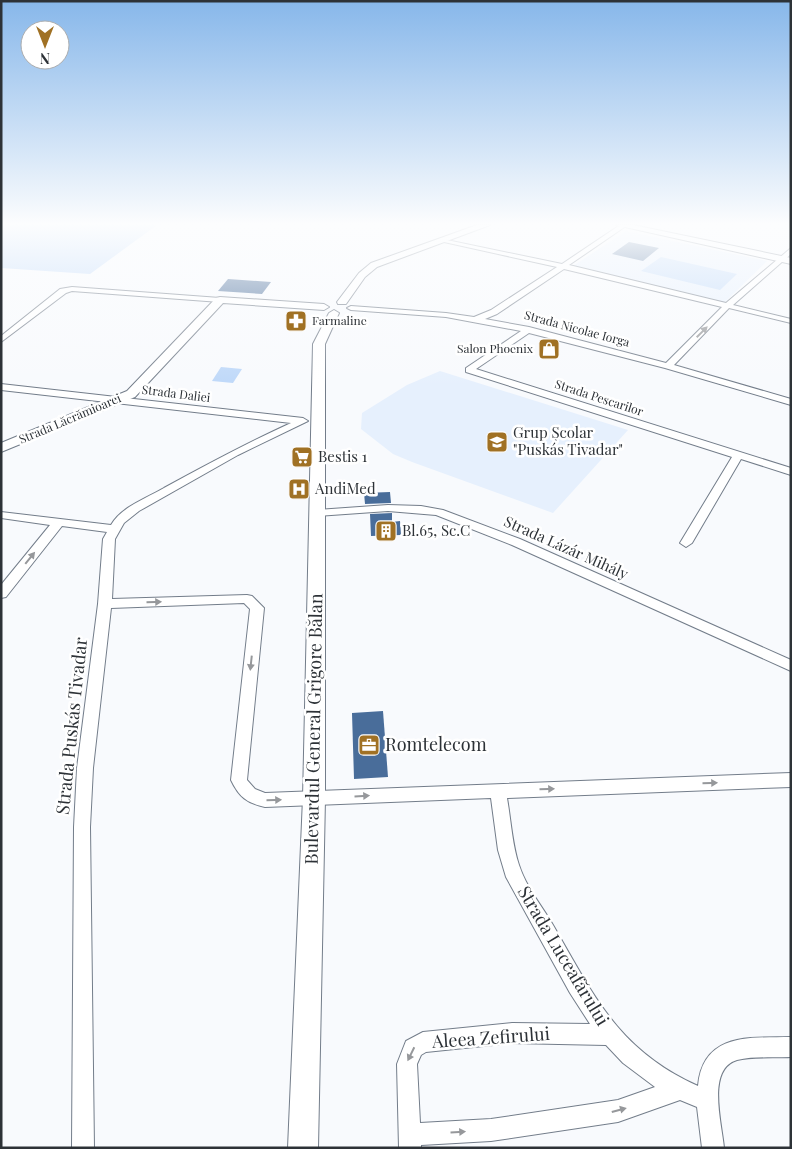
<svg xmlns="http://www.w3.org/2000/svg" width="792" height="1149" viewBox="0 0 792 1149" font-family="'Playfair Display',serif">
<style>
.built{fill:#e6f0fd}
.green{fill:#bed8f9}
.building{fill:#496d9a}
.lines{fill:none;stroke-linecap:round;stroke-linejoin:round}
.minor-casing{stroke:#737d8a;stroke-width:2}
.major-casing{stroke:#737d8a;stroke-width:2}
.minor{fill:#fff;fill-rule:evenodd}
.major{fill:#fff;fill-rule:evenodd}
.oneway{fill:#96989b}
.labels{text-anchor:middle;stroke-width:5;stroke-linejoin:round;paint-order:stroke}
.far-poi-label{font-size:12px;fill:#2d3237;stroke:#fff;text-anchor:start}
.far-street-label{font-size:12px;fill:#2d3237;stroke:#fff}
.poi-label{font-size:15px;fill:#2d3237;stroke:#fff;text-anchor:start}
.street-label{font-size:15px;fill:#2d3237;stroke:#fff}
.near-street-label{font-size:18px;fill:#2d3237;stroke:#fff}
.near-poi-label{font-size:18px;fill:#2d3237;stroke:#fff;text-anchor:start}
</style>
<rect width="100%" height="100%" fill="#f8fafd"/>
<g class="built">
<polygon points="626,231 767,261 724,303 573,266"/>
<polygon points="440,371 628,430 553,513 412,462 393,454 361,429 362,413 407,385"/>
</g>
<g class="green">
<polygon points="1,225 157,225 90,274 1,268"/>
<polygon points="661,257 737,274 720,290 641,271"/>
<polygon points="221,367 242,369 233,383 212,381"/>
</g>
<g class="building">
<polygon points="629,242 659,248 643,261 612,254"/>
<polygon points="228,279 271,282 262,294 218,291"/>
<polygon points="390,492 391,503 365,504 364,493"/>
<polygon points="392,513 392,522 400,521 401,535 371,536 370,514"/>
<polygon points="383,711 388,777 354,779 352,713"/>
</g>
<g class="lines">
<g class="minor-casing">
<g id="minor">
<path d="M620 225 626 226 569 265 726 303 791 248V254L733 305 791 319V323L729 308 674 365 791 399V405L665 368 529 333 476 369 791 468V475L741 459 692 543 686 547 680 543 732 457 466 372V368L521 331 446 317 351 310 347 308 351 306 446 313 474 317 491 310 557 267 444 242 442 241V239L562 264ZM564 269 722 307 666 363 529 327 485 319 497 314Z"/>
<polygon points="72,287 220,298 224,300 220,302 72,291 66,293 1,342 1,336 60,289"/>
<path d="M1 384 303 418 308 421 238 455 139 511 124 523 115 539 112 599 247 595 252 596 264 608 247 780 255 789 265 793 791 773V787L507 798C511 820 512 844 519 865 526 887 542 906 553 925 594 996 618 1050 698 1086 703 1032 751 1038 791 1037V1057C773 1058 754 1056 737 1060 706 1069 722 1124 724 1148H702L697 1107 680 1100 618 1122 491 1141 421 1145V1148H399L397 1064 406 1041 423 1032 512 1023 590 1024 570 993 506 877 498 850 491 798 265 807C247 803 239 797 231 780L250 609 244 603 111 608 93 768 90 827 94 1148H72L74 827 77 768 98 604 103 539 107 532 62 526 6 597 1 598V585L50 525 1 518V512L111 525C121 507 147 498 164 488 206 465 247 443 291 423L1 390ZM512 1043 606 1045 623 1063 655 1087 618 1100 491 1119 420 1123 417 1064 421 1055 426 1052Z"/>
<polygon points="388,505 421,506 443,510 520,539 791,660 791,671 512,545 436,515 388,511 317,516 311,513 317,510"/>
</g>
</g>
<g class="major-casing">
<g id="major">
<polygon points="477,225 490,225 377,267 365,277 346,304 338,304 337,302 359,273 371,263"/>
<polygon points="616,225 633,225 791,258 791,264"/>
<polygon points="220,297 324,304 329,307 324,310 223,303 135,397 1,452 1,443 127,391 216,298"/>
<polygon points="334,310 339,313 325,344 325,798 318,1148 288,1148 303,798 313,344 329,313"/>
</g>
</g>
<use href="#minor" class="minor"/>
<use href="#major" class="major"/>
</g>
<defs><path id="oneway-solid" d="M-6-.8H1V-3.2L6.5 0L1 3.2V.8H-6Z" transform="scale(1.25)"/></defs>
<g class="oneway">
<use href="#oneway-solid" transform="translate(702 332) rotate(-45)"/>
<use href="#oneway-solid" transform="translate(30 558) rotate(-51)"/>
<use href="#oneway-solid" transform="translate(154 602) rotate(-2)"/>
<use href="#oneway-solid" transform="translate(251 663) rotate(96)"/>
<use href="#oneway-solid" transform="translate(710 783) rotate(-2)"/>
<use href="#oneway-solid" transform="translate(547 789) rotate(-2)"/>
<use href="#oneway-solid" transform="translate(362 796) rotate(-3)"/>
<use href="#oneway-solid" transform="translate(274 800) rotate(-2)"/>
<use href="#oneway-solid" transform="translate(411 1054) rotate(116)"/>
<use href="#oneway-solid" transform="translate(619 1110) rotate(-15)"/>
<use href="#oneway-solid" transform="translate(458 1132) rotate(-4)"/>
</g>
<linearGradient id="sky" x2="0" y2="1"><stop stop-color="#87b7ea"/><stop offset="0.58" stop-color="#fcfdfe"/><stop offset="1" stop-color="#fcfdfe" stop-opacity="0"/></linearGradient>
<rect width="792" height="386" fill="url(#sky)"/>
<defs>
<g id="pharmacy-square" transform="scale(1.125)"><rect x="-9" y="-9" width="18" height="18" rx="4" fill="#a07124" stroke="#fff"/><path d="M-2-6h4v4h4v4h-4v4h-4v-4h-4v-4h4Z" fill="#fff"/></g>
<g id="shop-square" transform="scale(1.125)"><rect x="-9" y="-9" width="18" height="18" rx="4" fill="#a07124" stroke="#fff"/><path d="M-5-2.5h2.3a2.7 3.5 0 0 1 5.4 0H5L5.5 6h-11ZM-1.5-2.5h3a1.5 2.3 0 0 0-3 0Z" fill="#fff"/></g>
<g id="school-square" transform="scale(1.125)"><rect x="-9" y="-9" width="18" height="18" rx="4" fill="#a07124" stroke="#fff"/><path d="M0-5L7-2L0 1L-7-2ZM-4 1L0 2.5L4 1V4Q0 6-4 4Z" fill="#fff"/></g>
<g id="supermarket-square" transform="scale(1.125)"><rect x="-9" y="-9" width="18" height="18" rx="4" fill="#a07124" stroke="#fff"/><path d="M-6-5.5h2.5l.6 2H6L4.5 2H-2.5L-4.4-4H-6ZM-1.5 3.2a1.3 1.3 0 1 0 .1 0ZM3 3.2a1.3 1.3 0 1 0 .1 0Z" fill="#fff"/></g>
<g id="hospital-square" transform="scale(1.125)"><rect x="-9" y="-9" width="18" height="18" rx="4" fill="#a07124" stroke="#fff"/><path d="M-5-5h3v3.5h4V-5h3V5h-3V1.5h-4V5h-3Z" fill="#fff"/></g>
<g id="building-square" transform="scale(1.125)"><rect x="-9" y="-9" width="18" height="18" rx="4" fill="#a07124" stroke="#fff"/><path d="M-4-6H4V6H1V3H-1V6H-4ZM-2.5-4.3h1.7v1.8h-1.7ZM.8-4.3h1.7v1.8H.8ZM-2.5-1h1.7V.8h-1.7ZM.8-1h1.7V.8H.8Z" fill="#fff"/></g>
<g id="office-square" transform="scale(1.125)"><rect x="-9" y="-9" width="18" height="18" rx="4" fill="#a07124" stroke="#fff"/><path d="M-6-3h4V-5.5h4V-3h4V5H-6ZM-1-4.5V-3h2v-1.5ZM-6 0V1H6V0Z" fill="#fff"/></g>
</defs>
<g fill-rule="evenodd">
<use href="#pharmacy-square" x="296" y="321"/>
<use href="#shop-square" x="549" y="349"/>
<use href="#school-square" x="497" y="442"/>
<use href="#supermarket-square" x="302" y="457"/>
<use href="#hospital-square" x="299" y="489"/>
<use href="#building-square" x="386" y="531"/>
<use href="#office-square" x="369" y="745"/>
</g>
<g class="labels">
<g class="far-poi-label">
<text x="312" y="325">Farmaline</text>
<text x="533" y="353" text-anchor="end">Salon Phoenix</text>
</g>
<g class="far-street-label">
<text transform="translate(577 329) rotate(15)" y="4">Strada Nicolae Iorga</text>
<text transform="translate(176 394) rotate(7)" y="4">Strada Daliei</text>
<text transform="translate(599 398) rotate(18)" y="4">Strada Pescarilor</text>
<text transform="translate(70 419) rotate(-23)" y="4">Strada Lăcrămioarei</text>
</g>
<g class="poi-label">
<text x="513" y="438">Grup Școlar<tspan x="513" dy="17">"Puskás Tivadar"</tspan></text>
<text x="318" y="462">Bestis 1</text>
<text x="315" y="494">AndiMed</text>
<text x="402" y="536">Bl.65, Sc.C</text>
</g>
<g class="street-label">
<text transform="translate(566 548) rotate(24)" y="5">Strada Lázár Mihály</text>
</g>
<g class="near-street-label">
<text transform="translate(72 726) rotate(-84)" y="6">Strada Puskás Tivadar</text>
<text transform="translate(314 729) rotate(-89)" y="6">Bulevardul General Grigore Bălan</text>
<text transform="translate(563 956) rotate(59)" y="6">Strada Luceafărului</text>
<text transform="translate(491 1038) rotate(-4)" y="6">Aleea Zefirului</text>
</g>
<g class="near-poi-label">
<text x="385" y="751">Romtelecom</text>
</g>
</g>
<rect width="792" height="1149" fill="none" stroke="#2d3237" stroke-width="5"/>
<g transform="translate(45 45) rotate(180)"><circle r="24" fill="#ffffff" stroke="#abadaf"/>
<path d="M0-4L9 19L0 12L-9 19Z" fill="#a07124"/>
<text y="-8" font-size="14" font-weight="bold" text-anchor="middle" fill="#2d3237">N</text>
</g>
</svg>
